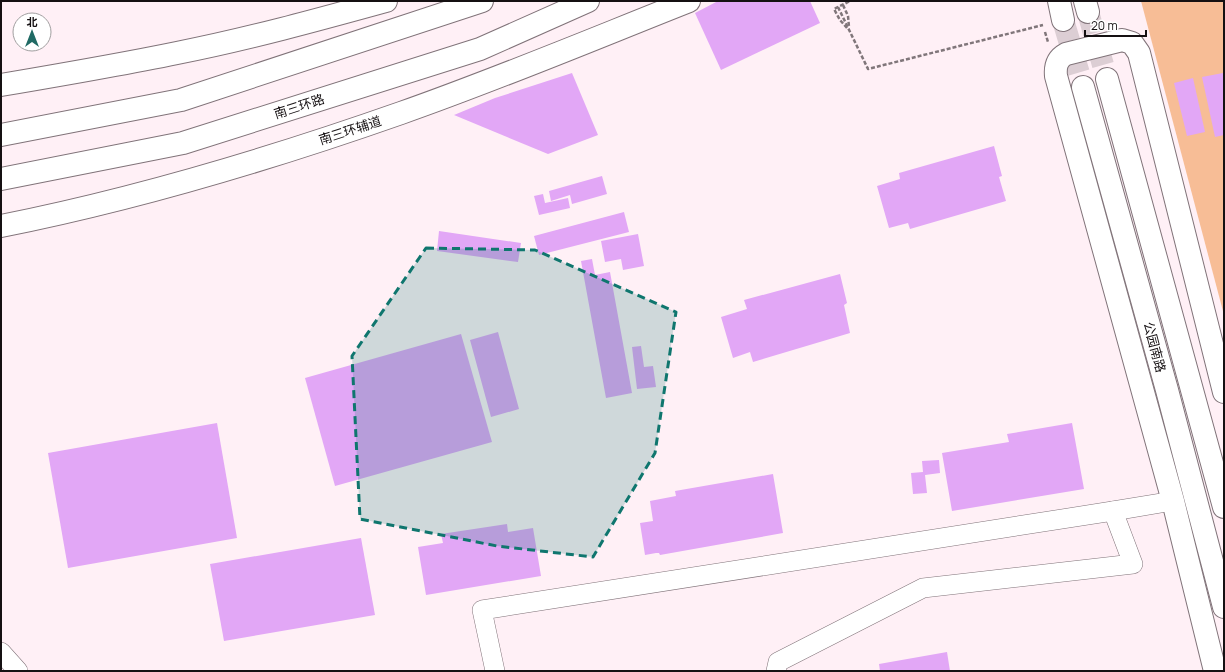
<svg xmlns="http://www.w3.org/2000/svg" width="1225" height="672" viewBox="0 0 1225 672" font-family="Manrope,'Noto Sans SC',sans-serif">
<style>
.green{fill:#f7bd96}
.building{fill:#e2a7f6}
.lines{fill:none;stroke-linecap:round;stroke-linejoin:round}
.secondary-tunnel{stroke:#dcced4;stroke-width:22;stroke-dasharray:22 11;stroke-linecap:butt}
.minor-casing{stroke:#807379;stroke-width:20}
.secondary-casing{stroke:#807379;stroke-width:24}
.trunk-casing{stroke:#807379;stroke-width:24}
.path{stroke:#80767a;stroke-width:2.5;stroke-dasharray:4 2;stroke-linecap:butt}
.minor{stroke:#fff;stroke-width:19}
.secondary{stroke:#fff;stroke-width:22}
.trunk{stroke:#fff;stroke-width:22}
.marked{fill:#0f766e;fill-opacity:0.2;stroke:#0f766e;stroke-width:3;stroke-dasharray:8 5;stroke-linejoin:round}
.labels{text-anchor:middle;stroke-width:3;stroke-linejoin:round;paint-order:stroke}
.street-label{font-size:13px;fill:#151012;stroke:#fff}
</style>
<rect width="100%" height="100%" fill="#fff0f6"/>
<polygon class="green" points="1141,1 1224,1 1224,315"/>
<g class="building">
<polygon points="718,1 810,1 820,23 721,70 695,13"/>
<polygon points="572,73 598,135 548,154 454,115 495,98"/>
<polygon points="1223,73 1224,79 1224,135 1215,137 1202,77"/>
<polygon points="1193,78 1205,132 1187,136 1174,83"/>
<polygon points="994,146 1002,176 999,177 1006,201 910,229 908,223 889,228 877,186 900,179 899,173"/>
<polygon points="602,176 607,194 572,204 570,195 551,201 549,191"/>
<polygon points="543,194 545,203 568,198 570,208 539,215 534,196"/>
<polygon points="624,212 629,232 539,255 534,236"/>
<polygon points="439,231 521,243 518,262 437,251"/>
<polygon points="638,234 644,266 623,270 621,259 605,262 601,241"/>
<polygon points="592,259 595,275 610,272 632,393 606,398 581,261"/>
<polygon points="840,274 847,303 844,305 850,333 753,362 750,352 733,358 721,317 747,309 744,300"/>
<polygon points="498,332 519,409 491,417 470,340"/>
<polygon points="461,334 492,442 335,486 305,378"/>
<polygon points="641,346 644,367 653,366 656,387 637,389 632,347"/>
<polygon points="217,423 237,538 68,568 48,453"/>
<polygon points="1072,423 1084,489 952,511 942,453 1009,442 1007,434"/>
<polygon points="939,460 940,473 925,475 927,493 913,494 911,473 923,472 922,461"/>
<polygon points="773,474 783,533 660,555 659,553 656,553 645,555 640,523 653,521 650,501 676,496 675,491"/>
<polygon points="507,524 508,532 533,528 541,576 426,595 418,547 443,543 441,534"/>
<polygon points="361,538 375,615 224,641 210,564"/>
<polygon points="947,652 950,671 880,671 879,664"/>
</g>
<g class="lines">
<g class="secondary-tunnel">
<polyline points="1088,12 1107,79"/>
<polyline points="1063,20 1083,87"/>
</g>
<g class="minor-casing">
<g id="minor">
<polyline points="1,652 18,671"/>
<polyline points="495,671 482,610 1113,511 1173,501"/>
<polyline points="776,671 778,662 923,588 1133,564 1113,511"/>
</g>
</g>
<g class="secondary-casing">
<g id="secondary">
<polyline points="1059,1 1063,20"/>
<polyline points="1085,1 1088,12"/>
<polyline points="1107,79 1224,507"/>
<path d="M1 85C60 75 119 65 177 53 248 39 317 20 386 1"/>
<polyline points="1083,87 1167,390 1224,607"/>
<path d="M1 226C137 199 270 159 401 113 498 79 593 39 689 1"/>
<path d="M1215 671 1173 501 1056 76C1055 66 1057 59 1066 54L1122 40 1132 43 1139 53 1224 392"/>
</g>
</g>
<g class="trunk-casing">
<g id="trunk">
<polyline points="1,135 181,100 482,1"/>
<polyline points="1,179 183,143 480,49 588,1"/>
</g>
</g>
<g class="path">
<polyline points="843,5 848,16 849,27"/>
<polyline points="838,7 868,69 1043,25"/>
<polyline points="847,28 840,20 834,9 850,1"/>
<polyline points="1045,32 1048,42"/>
</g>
<use href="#minor" class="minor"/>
<use href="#secondary" class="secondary"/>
<use href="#trunk" class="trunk"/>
</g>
<path class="marked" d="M426 248 535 250 676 312 655 453 593 557 497 546 360 519 352 356Z"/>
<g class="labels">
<g class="street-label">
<text transform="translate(299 106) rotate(-18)" y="5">南三环路</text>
<text transform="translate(350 130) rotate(-18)" y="5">南三环辅道</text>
<text transform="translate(1155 347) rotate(75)" y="5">公园南路</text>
</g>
</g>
<rect width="1225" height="672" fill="none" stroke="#151012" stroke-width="4"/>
<g transform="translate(32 32)"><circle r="19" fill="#ffffff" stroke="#a19fa0"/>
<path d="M0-3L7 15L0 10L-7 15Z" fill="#206a64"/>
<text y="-6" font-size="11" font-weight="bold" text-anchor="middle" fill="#151012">北</text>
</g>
<path d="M1085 30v6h61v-6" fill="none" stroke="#151012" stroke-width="2"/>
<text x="1091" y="30" font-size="12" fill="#151012" stroke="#ffffff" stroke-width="3" paint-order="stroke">20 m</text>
</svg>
